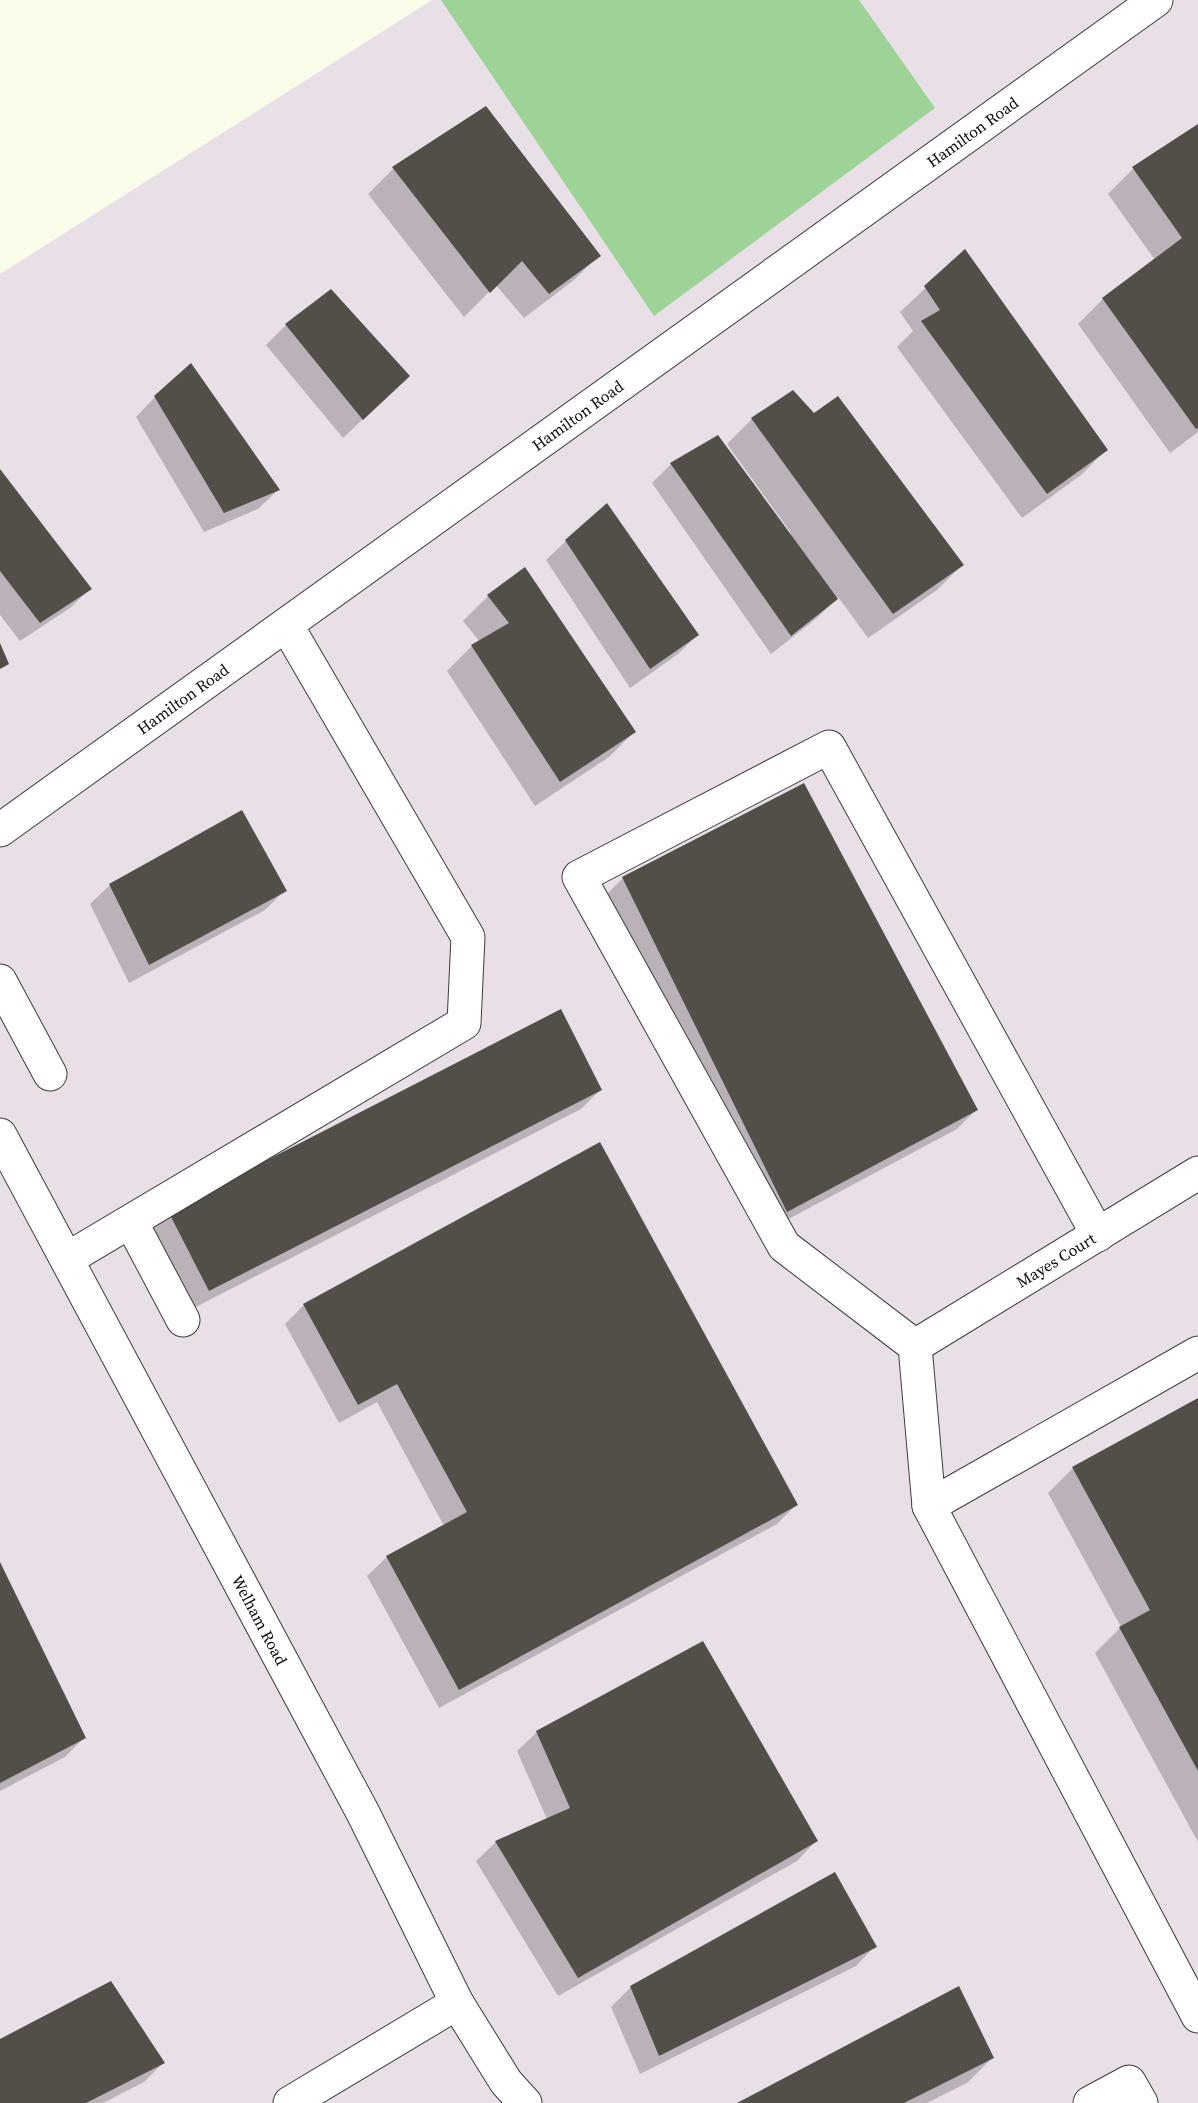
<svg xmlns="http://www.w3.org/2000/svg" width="1198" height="2103" viewBox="0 0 1198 2103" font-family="'Source Serif 4',serif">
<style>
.industrial{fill:#e9dfe6}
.forest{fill:#9ed398}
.shadow{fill:#0003}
.building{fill:#524f48}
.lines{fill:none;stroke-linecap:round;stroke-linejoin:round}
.minor-casing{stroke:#3d3d3d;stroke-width:35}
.minor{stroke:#fff;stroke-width:33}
.labels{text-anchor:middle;stroke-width:6;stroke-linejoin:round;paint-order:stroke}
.street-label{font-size:16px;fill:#0a0a0a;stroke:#fff}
</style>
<rect width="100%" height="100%" fill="#fafde9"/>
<polygon class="industrial" points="432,0 1198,0 1198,2103 0,2103 0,274"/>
<polygon class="forest" points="441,0 859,0 935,108 654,316"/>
<g class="shadow">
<polygon points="486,108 599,255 574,280 524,318 496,285 464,317 368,194 393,169"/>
<polygon points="1198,126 1198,432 1170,453 1078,324 1103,299 1155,260 1108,194 1133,169"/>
<polygon points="965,251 1106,450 1081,475 1022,518 897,347 913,331 900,312"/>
<polygon points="331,291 388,395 343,438 266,345 286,325"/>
<polygon points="155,397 278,490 258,509 204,532 136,417"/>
<polygon points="752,419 962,565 937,590 868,638 838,597 817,618 771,654 652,483 671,464 789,535 791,533 727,444"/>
<polygon points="0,471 90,589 70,608 20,641 0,615"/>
<polygon points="566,541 697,635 678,654 630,688 546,560"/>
<polygon points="488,596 634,732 609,757 535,806 447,671 472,646 480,642 463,621"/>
<polygon points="623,878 976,1110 957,1129 768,1230 604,897"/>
<polygon points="110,885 285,890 265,910 129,983 90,904"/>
<polygon points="601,1089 581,1109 190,1310 149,1232 169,1212"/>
<polygon points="304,1305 796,1505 777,1524 439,1708 367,1576 387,1557 444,1526 377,1402 339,1423 285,1324"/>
<polygon points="1198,1400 1198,1842 1095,1653 1121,1627 1048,1493 1073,1468"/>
<polygon points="0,1566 85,1737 65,1757 0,1791"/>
<polygon points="537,1732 816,1841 797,1861 558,1996 476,1861 496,1842 547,1819 517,1751"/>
<polygon points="875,1946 856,1966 640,2074 611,2007 631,1987"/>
<polygon points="0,2041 163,2063 144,2082 103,2103 0,2103"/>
<polygon points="993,2057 967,2083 927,2103 740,2103"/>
</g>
<g class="building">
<polygon points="486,106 601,256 549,294 522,261 490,293 392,167"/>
<polygon points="1198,124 1198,428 1196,429 1102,298 1182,238 1132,167"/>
<polygon points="965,249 1108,450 1047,494 921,321 940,310 924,286"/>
<polygon points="331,289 410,376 363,420 285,324"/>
<polygon points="191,363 280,490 224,513 154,396"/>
<polygon points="793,390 814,413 838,396 964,565 893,614 751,418"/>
<polygon points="718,435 838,599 791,636 670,463"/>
<polygon points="0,469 92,589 40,623 0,571"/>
<polygon points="607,503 699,635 650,669 565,540"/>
<polygon points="525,567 636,732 560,782 471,645 509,623 487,595"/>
<polygon points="0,643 9,664 0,669"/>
<polygon points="804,783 978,1110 787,1212 622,877"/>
<polygon points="242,810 287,891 149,965 109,884"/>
<polygon points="561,1009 602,1090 209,1291 168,1211"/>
<polygon points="600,1142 798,1505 459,1690 386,1556 467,1512 397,1384 358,1405 303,1304"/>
<polygon points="1198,1398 1198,1771 1119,1627 1150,1610 1072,1467"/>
<polygon points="0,1562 86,1738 0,1783"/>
<polygon points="703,1641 818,1841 578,1978 495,1841 570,1808 536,1731"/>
<polygon points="835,1872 877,1947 659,2056 630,1986"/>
<polygon points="111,1981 165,2063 86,2103 0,2103 0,2039"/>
<polygon points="959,1986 994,2058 904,2103 737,2103"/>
</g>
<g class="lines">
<g class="minor-casing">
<g id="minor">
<path id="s1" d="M0 830 1156 0"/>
<polyline points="0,981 50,1074"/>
<path id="s2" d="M0 1135 363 1813 457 2003 506 2082 525 2103"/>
<polyline points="131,1222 183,1320"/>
<polyline points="1098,1235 829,747 579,877 784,1246 915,1346 929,1506 1198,2016"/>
<polyline points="67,1259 464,1023 468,937 287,626"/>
<path id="s3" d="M915 1346 1198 1173"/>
<polyline points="929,1506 1198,1353"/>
<polyline points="290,2103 457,2003"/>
<polyline points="1090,2103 1129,2082 1141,2103"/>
</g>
</g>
<use href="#minor" class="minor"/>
</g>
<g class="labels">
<g class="street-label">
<text dy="6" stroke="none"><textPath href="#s1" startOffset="1197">Hamilton Road</textPath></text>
<text dy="6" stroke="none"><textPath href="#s1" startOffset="711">Hamilton Road</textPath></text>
<text dy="6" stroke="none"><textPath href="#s1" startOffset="225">Hamilton Road</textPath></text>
<text dy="6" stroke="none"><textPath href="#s3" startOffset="165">Mayes Court</textPath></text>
<text dy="6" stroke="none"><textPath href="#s2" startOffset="550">Welham Road</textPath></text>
</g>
</g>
</svg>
